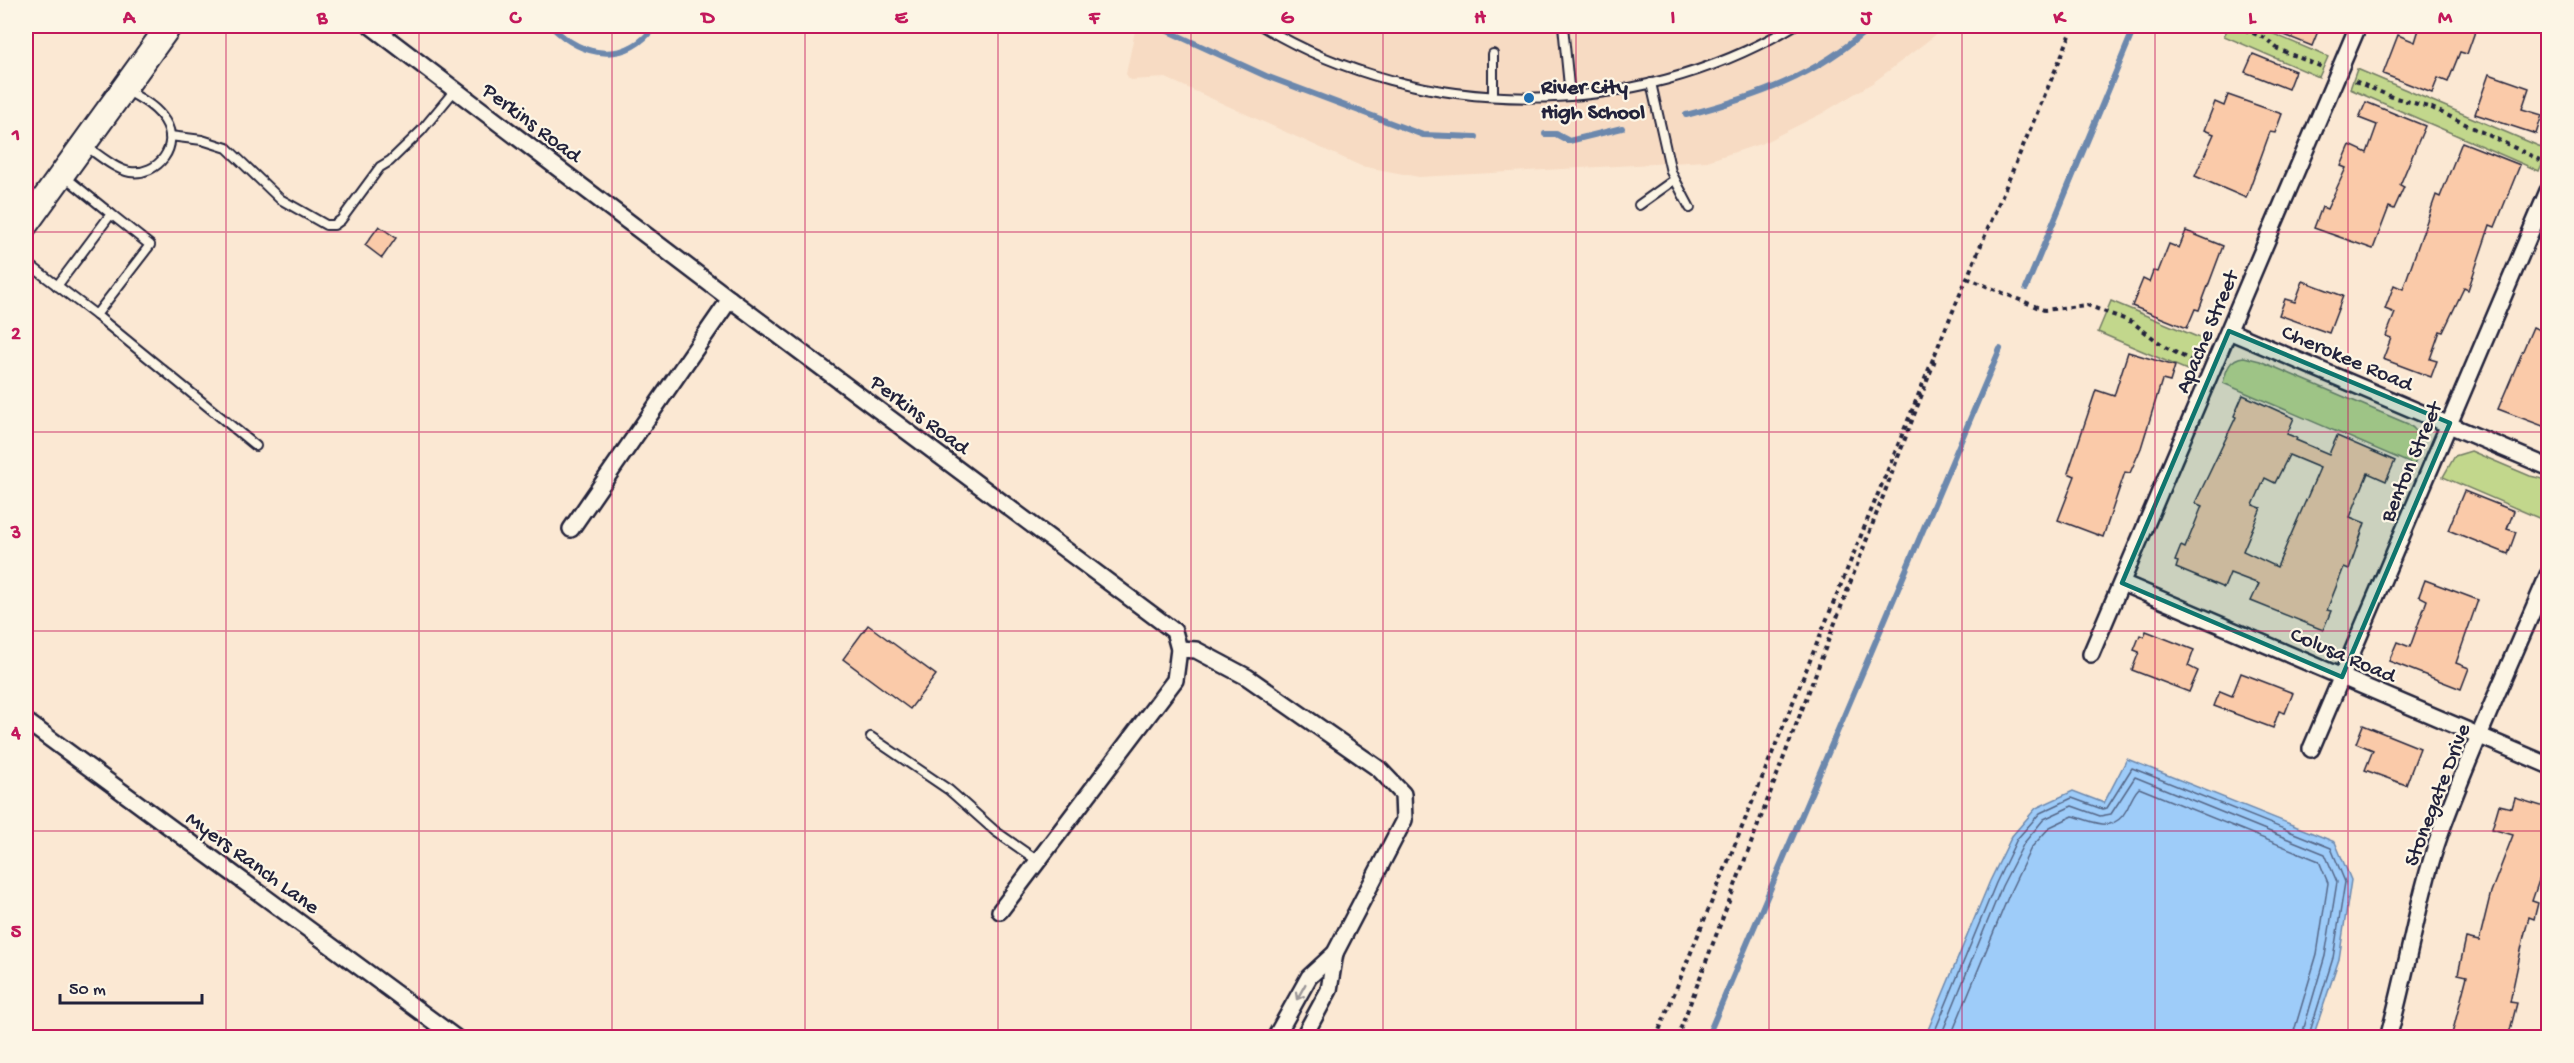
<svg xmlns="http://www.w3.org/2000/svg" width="2574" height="1063" viewBox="0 0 2574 1063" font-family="'Gochi Hand',sans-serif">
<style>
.built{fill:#f7dbc3}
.green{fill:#c2d78c;stroke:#727c64;stroke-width:1.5}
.water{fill:#9eccf9;stroke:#6c88ad;stroke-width:1.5}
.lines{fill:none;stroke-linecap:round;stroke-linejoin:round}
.shore{stroke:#546687;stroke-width:1.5}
.stream{stroke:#6c88ad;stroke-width:6}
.building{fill:#facaa9;stroke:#22223b;stroke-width:1.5;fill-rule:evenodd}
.lane-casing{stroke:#22223b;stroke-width:12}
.street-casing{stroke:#22223b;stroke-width:20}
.primary-casing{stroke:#22223b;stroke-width:28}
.path{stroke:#22223b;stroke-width:4;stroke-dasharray:4.5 4.5;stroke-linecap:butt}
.lane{stroke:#fcf5e5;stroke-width:8}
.street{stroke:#fcf5e5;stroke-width:15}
.primary{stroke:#fcf5e5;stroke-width:24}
.oneway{stroke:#9a9698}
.marked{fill:#0f766e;fill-opacity:0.2;stroke:#0f766e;stroke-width:4.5;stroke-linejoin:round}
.grid{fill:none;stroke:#c2185b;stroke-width:1.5;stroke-opacity:0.55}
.poi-dot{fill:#1f6fb2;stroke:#fcf5e5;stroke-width:2}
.labels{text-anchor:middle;stroke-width:4.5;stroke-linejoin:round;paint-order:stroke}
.poi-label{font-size:22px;font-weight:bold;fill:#22223b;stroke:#fcf5e5;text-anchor:start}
.street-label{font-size:22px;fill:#22223b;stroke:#fcf5e5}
.neatline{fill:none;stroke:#c2185b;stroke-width:2}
.grid-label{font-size:20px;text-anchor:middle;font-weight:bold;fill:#c2185b}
</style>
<rect width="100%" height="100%" fill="#fbe8d3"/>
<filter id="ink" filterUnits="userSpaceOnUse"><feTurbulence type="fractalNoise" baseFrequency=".0167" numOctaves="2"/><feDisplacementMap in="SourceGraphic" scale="12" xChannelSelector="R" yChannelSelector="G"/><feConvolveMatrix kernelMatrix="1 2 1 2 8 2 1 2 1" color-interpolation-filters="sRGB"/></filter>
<g filter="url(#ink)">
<polygon class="built" points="1136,26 1947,26 1874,82 1821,114 1763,143 1707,161 1419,177 1361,166 1166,78 1130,80 1126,74"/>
<g class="green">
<polygon points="2229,26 2255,26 2328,57 2319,77 2224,36"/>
<polygon points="2357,69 2548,150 2539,171 2350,89"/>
<polygon points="2111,301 2207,341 2194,373 2098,332"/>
<path d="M2244 357 2260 361 2408 424C2425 435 2422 448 2414 465L2223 383C2226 371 2229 358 2244 357Z"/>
<polygon points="2471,451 2530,476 2548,480 2548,522 2443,477 2455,456"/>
</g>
<polygon class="water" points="2127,759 2335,842 2351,880 2339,959 2313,1037 1925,1037 1990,881 2012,836 2036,808 2073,791 2104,803"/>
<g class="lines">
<g class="shore">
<polyline points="1932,1038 1996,883 2017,839 2040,813 2072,798 2102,809 2107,808 2132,768 2331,848 2345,882 2333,958 2308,1038"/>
<polyline points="1940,1038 2002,886 2024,843 2044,819 2072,806 2100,816 2111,814 2135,777 2325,854 2337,882 2325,956 2301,1038"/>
<path d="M1950 1038 2011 890 2031 848 2050 827 2073 816C2094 821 2113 835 2127 809 2130 802 2134 793 2139 788L2319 861 2328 883 2317 954 2292 1038"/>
</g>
<g class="stream">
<path d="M551 26C583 58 626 65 655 26"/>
<polyline points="1157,26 1266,76 1423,135 1476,137"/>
<path d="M1686 115C1756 97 1817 76 1871 26"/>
<polyline points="1545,134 1556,134 1569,141 1622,128"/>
<polyline points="2026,288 2135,26"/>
<polyline points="1707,1038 2000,349"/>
</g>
</g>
<g class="building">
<polygon points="2262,26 2320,26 2312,46"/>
<polygon points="2420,26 2477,26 2467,54 2460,52 2448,82 2438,78 2432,93 2383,74 2398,35 2415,42"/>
<polygon points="2253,54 2295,71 2288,89 2245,72"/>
<polygon points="2489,74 2529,88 2522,109 2542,115 2536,134 2475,114"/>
<polygon points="2228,95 2282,114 2275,133 2270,132 2246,198 2195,176 2214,134 2204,130 2215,102 2224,106"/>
<polygon points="2366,102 2425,126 2400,185 2404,187 2394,209 2389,207 2373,249 2314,228 2322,207 2327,209 2346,168 2341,166 2350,145 2367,153 2377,125 2359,118"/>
<polygon points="2462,142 2520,165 2495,227 2490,225 2468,290 2464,288 2443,332 2440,331 2430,359 2437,361 2431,377 2383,359 2391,338 2386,336 2395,313 2385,309 2394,285 2403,289 2436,195 2440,197"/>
<polygon points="379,226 396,238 382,258 365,245"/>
<polygon points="2186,231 2223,246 2199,310 2195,309 2187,328 2132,306 2143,279 2149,282 2153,271 2158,272 2169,244 2179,248"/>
<polygon points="2303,281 2343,296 2329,333 2279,315 2285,299 2295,302"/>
<polygon points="2533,327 2548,334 2548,428 2498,409"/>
<polygon points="2128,352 2175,366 2170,382 2162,380 2141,448 2130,473 2125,472 2103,537 2058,520 2075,476 2068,473 2096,390 2114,396"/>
<path d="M2243 395 2294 418 2287 434 2297 438 2296 440 2329 454 2337 436 2395 461 2386 481 2368 473 2350 517 2365 523 2349 569 2344 567 2327 610 2331 611 2323 630 2251 601 2259 584 2230 573 2224 588 2176 568 2178 562 2175 561 2181 546 2185 548 2202 506 2195 503 2236 417 2234 416ZM2289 455 2320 468 2277 567 2243 551 2261 508 2253 505 2265 478 2275 483Z"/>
<polygon points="2464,491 2514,511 2507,529 2516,532 2508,554 2448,530"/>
<polygon points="2425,580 2478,600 2456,663 2469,668 2461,689 2389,661 2397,642 2410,647 2427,600 2419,596"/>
<polygon points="868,625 936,675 910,709 843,659"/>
<polygon points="2146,631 2194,650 2188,666 2198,671 2189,692 2132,670 2139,652 2134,650 2140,635 2144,637"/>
<polygon points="2241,673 2293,693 2285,713 2279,711 2273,728 2214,706 2220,691 2232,696"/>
<polygon points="2363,725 2420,748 2406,785 2365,770 2373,750 2356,743"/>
<polygon points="2515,798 2548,808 2548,854 2532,901 2538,903 2534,919 2529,917 2524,936 2510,1002 2517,1003 2508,1038 2451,1038 2467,976 2458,974 2466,938 2479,941 2491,892 2513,835 2492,829 2499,805 2512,808"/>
</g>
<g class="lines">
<g class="lane-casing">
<g id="lane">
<path d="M1262 26C1420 122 1636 121 1793 26"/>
<polyline points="1563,26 1570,96"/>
<polyline points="1651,83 1671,172 1690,208"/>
<polyline points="1493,96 1493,54"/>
<polyline points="170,136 202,140 227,148 280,199 326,225 334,225 341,220 380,167 390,161 421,131 455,90"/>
<path d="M87 147C99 155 116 170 130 172 158 176 181 146 165 121 156 106 141 99 126 90"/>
<polyline points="1639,205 1674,180"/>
<polyline points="26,262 96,315 256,446"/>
<polyline points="57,286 111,214 64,176"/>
<polyline points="96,315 150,245 111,214"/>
<polyline points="871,737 949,790 995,831 1038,861"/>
</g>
</g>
<g class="street-casing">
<g id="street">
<polyline points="371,26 730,299 1174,631 1179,649 1175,680 1000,911"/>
<polyline points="2229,331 2548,467"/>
<polyline points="571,529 730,299"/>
<polyline points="2122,583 2548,765"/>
<polyline points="1179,649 1196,650 1247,677 1379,769 1403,794 1404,820 1373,880 1335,953 1309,977 1275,1038"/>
<polyline points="2091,654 2358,26"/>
<polyline points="26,721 456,1038"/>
<polyline points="2311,749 2548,191"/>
<polyline points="1303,1038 1329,990 1335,953"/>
<path d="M2388 1038C2408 969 2417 898 2441 831 2473 744 2512 660 2548 575"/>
<polyline points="2548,1038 2548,1033"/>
</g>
</g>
<g class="primary-casing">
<polyline id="primary" points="26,224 169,26"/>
</g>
<g class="path">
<polyline points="2236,26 2265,38 2278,49 2322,67"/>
<polyline points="2355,81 2392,97 2432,108 2542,161"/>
<polyline points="1967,278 2044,310 2087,305 2132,322 2165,347 2198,364"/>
<polyline points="1656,1038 1944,332 2074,26"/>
<polyline points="1677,1038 1935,360"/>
</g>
<use href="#lane" class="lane"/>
<use href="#street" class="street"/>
<use href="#primary" class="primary"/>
</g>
<defs><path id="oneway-shaft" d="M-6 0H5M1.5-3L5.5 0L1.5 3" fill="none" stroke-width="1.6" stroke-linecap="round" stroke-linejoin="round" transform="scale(1.5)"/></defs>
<use class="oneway" href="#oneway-shaft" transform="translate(1301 992) rotate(119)"/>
</g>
<path class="marked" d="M2229 331 2450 423 2342 677 2122 583Z"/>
<path class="grid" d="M226 26V1038M419 26V1038M612 26V1038M805 26V1038M998 26V1038M1191 26V1038M1383 26V1038M1576 26V1038M1769 26V1038M1962 26V1038M2155 26V1038M2348 26V1038M26 232H2548M26 432H2548M26 631H2548M26 831H2548"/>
<circle class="poi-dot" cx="1529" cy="98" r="6"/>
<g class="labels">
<g class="poi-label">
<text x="1541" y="93">River City<tspan x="1541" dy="25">High School</tspan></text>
</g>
<g class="street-label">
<text transform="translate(533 121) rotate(37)" y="8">Perkins Road</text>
<text transform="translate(2205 331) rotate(-67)" y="8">Apache Street</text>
<text transform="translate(2348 356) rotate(23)" y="8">Cherokee Road</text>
<text transform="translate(921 413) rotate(37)" y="8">Perkins Road</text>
<text transform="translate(2409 461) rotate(-67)" y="8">Benton Street</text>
<text transform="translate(2344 653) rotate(23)" y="8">Colusa Road</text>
<text transform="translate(2435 794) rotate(-69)" y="8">Stonegate Drive</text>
<text transform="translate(254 861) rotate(36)" y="8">Myers Ranch Lane</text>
</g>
</g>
<rect width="2574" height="1063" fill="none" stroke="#fcf5e5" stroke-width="66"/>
<path d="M60 994v9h142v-9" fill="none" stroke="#22223b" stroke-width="3"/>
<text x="69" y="994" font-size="18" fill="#22223b" stroke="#fcf5e5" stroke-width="4.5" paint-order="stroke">50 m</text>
<rect x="33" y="33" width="2508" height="997" class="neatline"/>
<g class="grid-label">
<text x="129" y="23">A</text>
<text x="322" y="23">B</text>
<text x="515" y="23">C</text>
<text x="708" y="23">D</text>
<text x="901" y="23">E</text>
<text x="1094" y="23">F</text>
<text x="1287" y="23">G</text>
<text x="1480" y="23">H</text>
<text x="1673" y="23">I</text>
<text x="1866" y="23">J</text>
<text x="2059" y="23">K</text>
<text x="2252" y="23">L</text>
<text x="2445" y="23">M</text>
<text x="16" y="140">1</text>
<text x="16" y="339">2</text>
<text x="16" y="538">3</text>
<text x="16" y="738">4</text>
<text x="16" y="937">5</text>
</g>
</svg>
